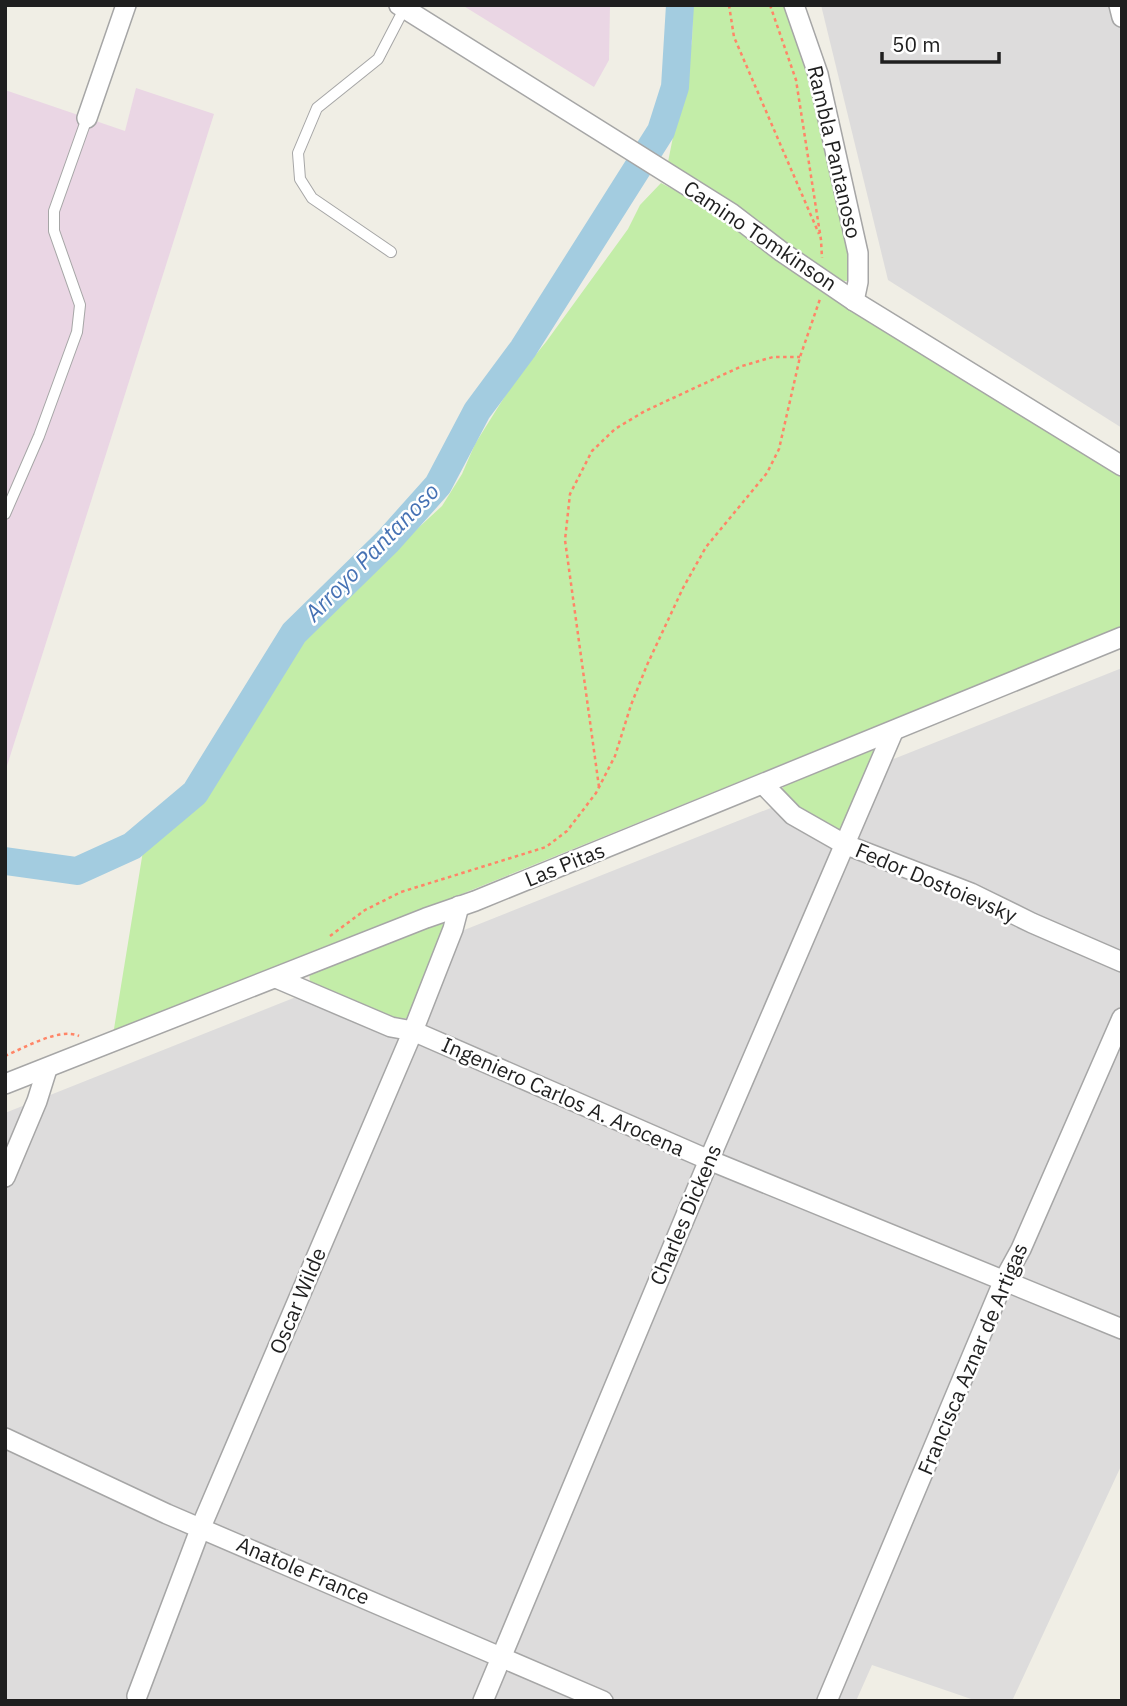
<svg xmlns="http://www.w3.org/2000/svg" width="1127" height="1706" viewBox="0 0 1127 1706" font-family="'IBM Plex Sans',sans-serif">
<style>
.residential{fill:#dddcdc}
.industrial{fill:#ead6e4}
.grass{fill:#c3eda8}
.lines{fill:none;stroke-linecap:round;stroke-linejoin:round}
.river{stroke:#a3cce0;stroke-width:28}
.lane-casing{stroke:#a6a6a6;stroke-width:12}
.street-casing{stroke:#a6a6a6;stroke-width:22}
.path{stroke:#ff8567;stroke-width:2.5;stroke-dasharray:3.5 3.5;stroke-linecap:butt}
.lane{stroke:#fff;stroke-width:10}
.street{stroke:#fff;stroke-width:19}
.labels{text-anchor:middle;stroke-width:5;stroke-linejoin:round;paint-order:stroke}
.street-label{font-size:21px;fill:#1f1f1f;stroke:#fff}
.water-label{font-size:23px;font-style:italic;fill:#4672b4;stroke:#fff}
</style>
<rect width="100%" height="100%" fill="#f0eee5"/>
<g class="residential">
<polygon points="821,5 1122,5 1122,428 888,280"/>
<polygon points="1122,668 1122,1464 1012,1701 977,1701 872,1665 856,1701 5,1701 5,1113"/>
</g>
<g class="industrial">
<polygon points="462,5 610,5 609,60 594,87"/>
<polygon points="136,88 214,114 5,772 5,90 125,131"/>
</g>
<g class="grass">
<polygon points="693,5 785,5 817,94 854,275 851,281 844,281 835,277 668,162 692,41"/>
<polygon points="661,183 713,210 1122,470 1122,627 113,1035 143,851 199,790 235,726 268,682 307,636 353,588 442,506 462,474 475,444 515,380 546,342 628,229 640,205"/>
<polygon points="875,745 877,750 844,829 835,831 791,804 782,790 784,784"/>
<path d="M446 921 410 1017 392 1021 311 985C309 977 308 974 315 968Z"/>
</g>
<g class="lines">
<polyline class="river" points="5,861 77,871 132,846 195,793 294,633 388,541 438,485 477,411 523,349 661,131 675,87 680,5"/>
<g class="lane-casing">
<g id="lane">
<polyline points="391,252 312,198 300,179 298,153 317,108 378,59 404,9"/>
<polyline points="5,514 39,436 77,332 80,305 54,231 54,211 87,118"/>
</g>
</g>
<g class="street-casing">
<g id="street">
<polyline points="399,5 731,213 782,252 854,301 1122,466"/>
<polyline points="794,5 818,74 858,253 858,282 854,301"/>
<polyline points="1119,5 1122,17"/>
<polyline points="87,118 126,5"/>
<polyline points="763,784 793,815 844,844 971,893 1032,923 1122,962"/>
<polyline points="276,978 391,1027 413,1031 709,1160 1122,1329"/>
<polyline points="5,1084 426,918 475,901 1122,637"/>
<polyline points="5,1177 37,1101 47,1069"/>
<polyline points="5,1438 167,1514 603,1701"/>
<polyline points="137,1696 201,1527 413,1031 453,929 459,906"/>
<polyline points="483,1701 709,1160 893,732"/>
<polyline points="827,1701 1004,1280 1021,1249 1122,1018"/>
</g>
</g>
<g class="path">
<polyline points="729,5 734,37 819,234"/>
<polyline points="770,5 796,80 821,240 822,258"/>
<polyline points="599,787 565,540 570,494 592,451 615,429 645,411 742,366 773,357 800,357"/>
<polyline points="330,936 365,910 401,892 546,847 567,831 596,793 615,756 631,705 647,665 683,588 706,547 767,473 779,449 800,357 820,299"/>
<path d="M5 1056C24 1048 60 1027 79 1036"/>
</g>
<use href="#lane" class="lane"/>
<use href="#street" class="street"/>
</g>
<g class="labels">
<g class="street-label">
<text transform="translate(834 152) rotate(77)" y="7">Rambla Pantanoso</text>
<text transform="translate(760 236) rotate(34)" y="7">Camino Tomkinson</text>
<text transform="translate(565 865) rotate(-22)" y="7">Las Pitas</text>
<text transform="translate(936 883) rotate(23)" y="7">Fedor Dostoievsky</text>
<text transform="translate(563 1097) rotate(24)" y="7">Ingeniero Carlos A. Arocena</text>
<text transform="translate(686 1215) rotate(-67)" y="7">Charles Dickens</text>
<text transform="translate(298 1301) rotate(-67)" y="7">Oscar Wilde</text>
<text transform="translate(973 1359) rotate(-67)" y="7">Francisca Aznar de Artigas</text>
<text transform="translate(303 1571) rotate(23)" y="7">Anatole France</text>
</g>
<g class="water-label">
<text transform="translate(372 552) rotate(-46)" y="8">Arroyo Pantanoso</text>
</g>
</g>
<rect width="1127" height="1706" fill="none" stroke="#1f1f1f" stroke-width="14"/>
<path d="M882 52v10h117v-10" fill="none" stroke="#1f1f1f" stroke-width="3.5"/>
<text x="892" y="52" font-size="21" fill="#1f1f1f" stroke="#ffffff" stroke-width="5" paint-order="stroke">50 m</text>
</svg>
